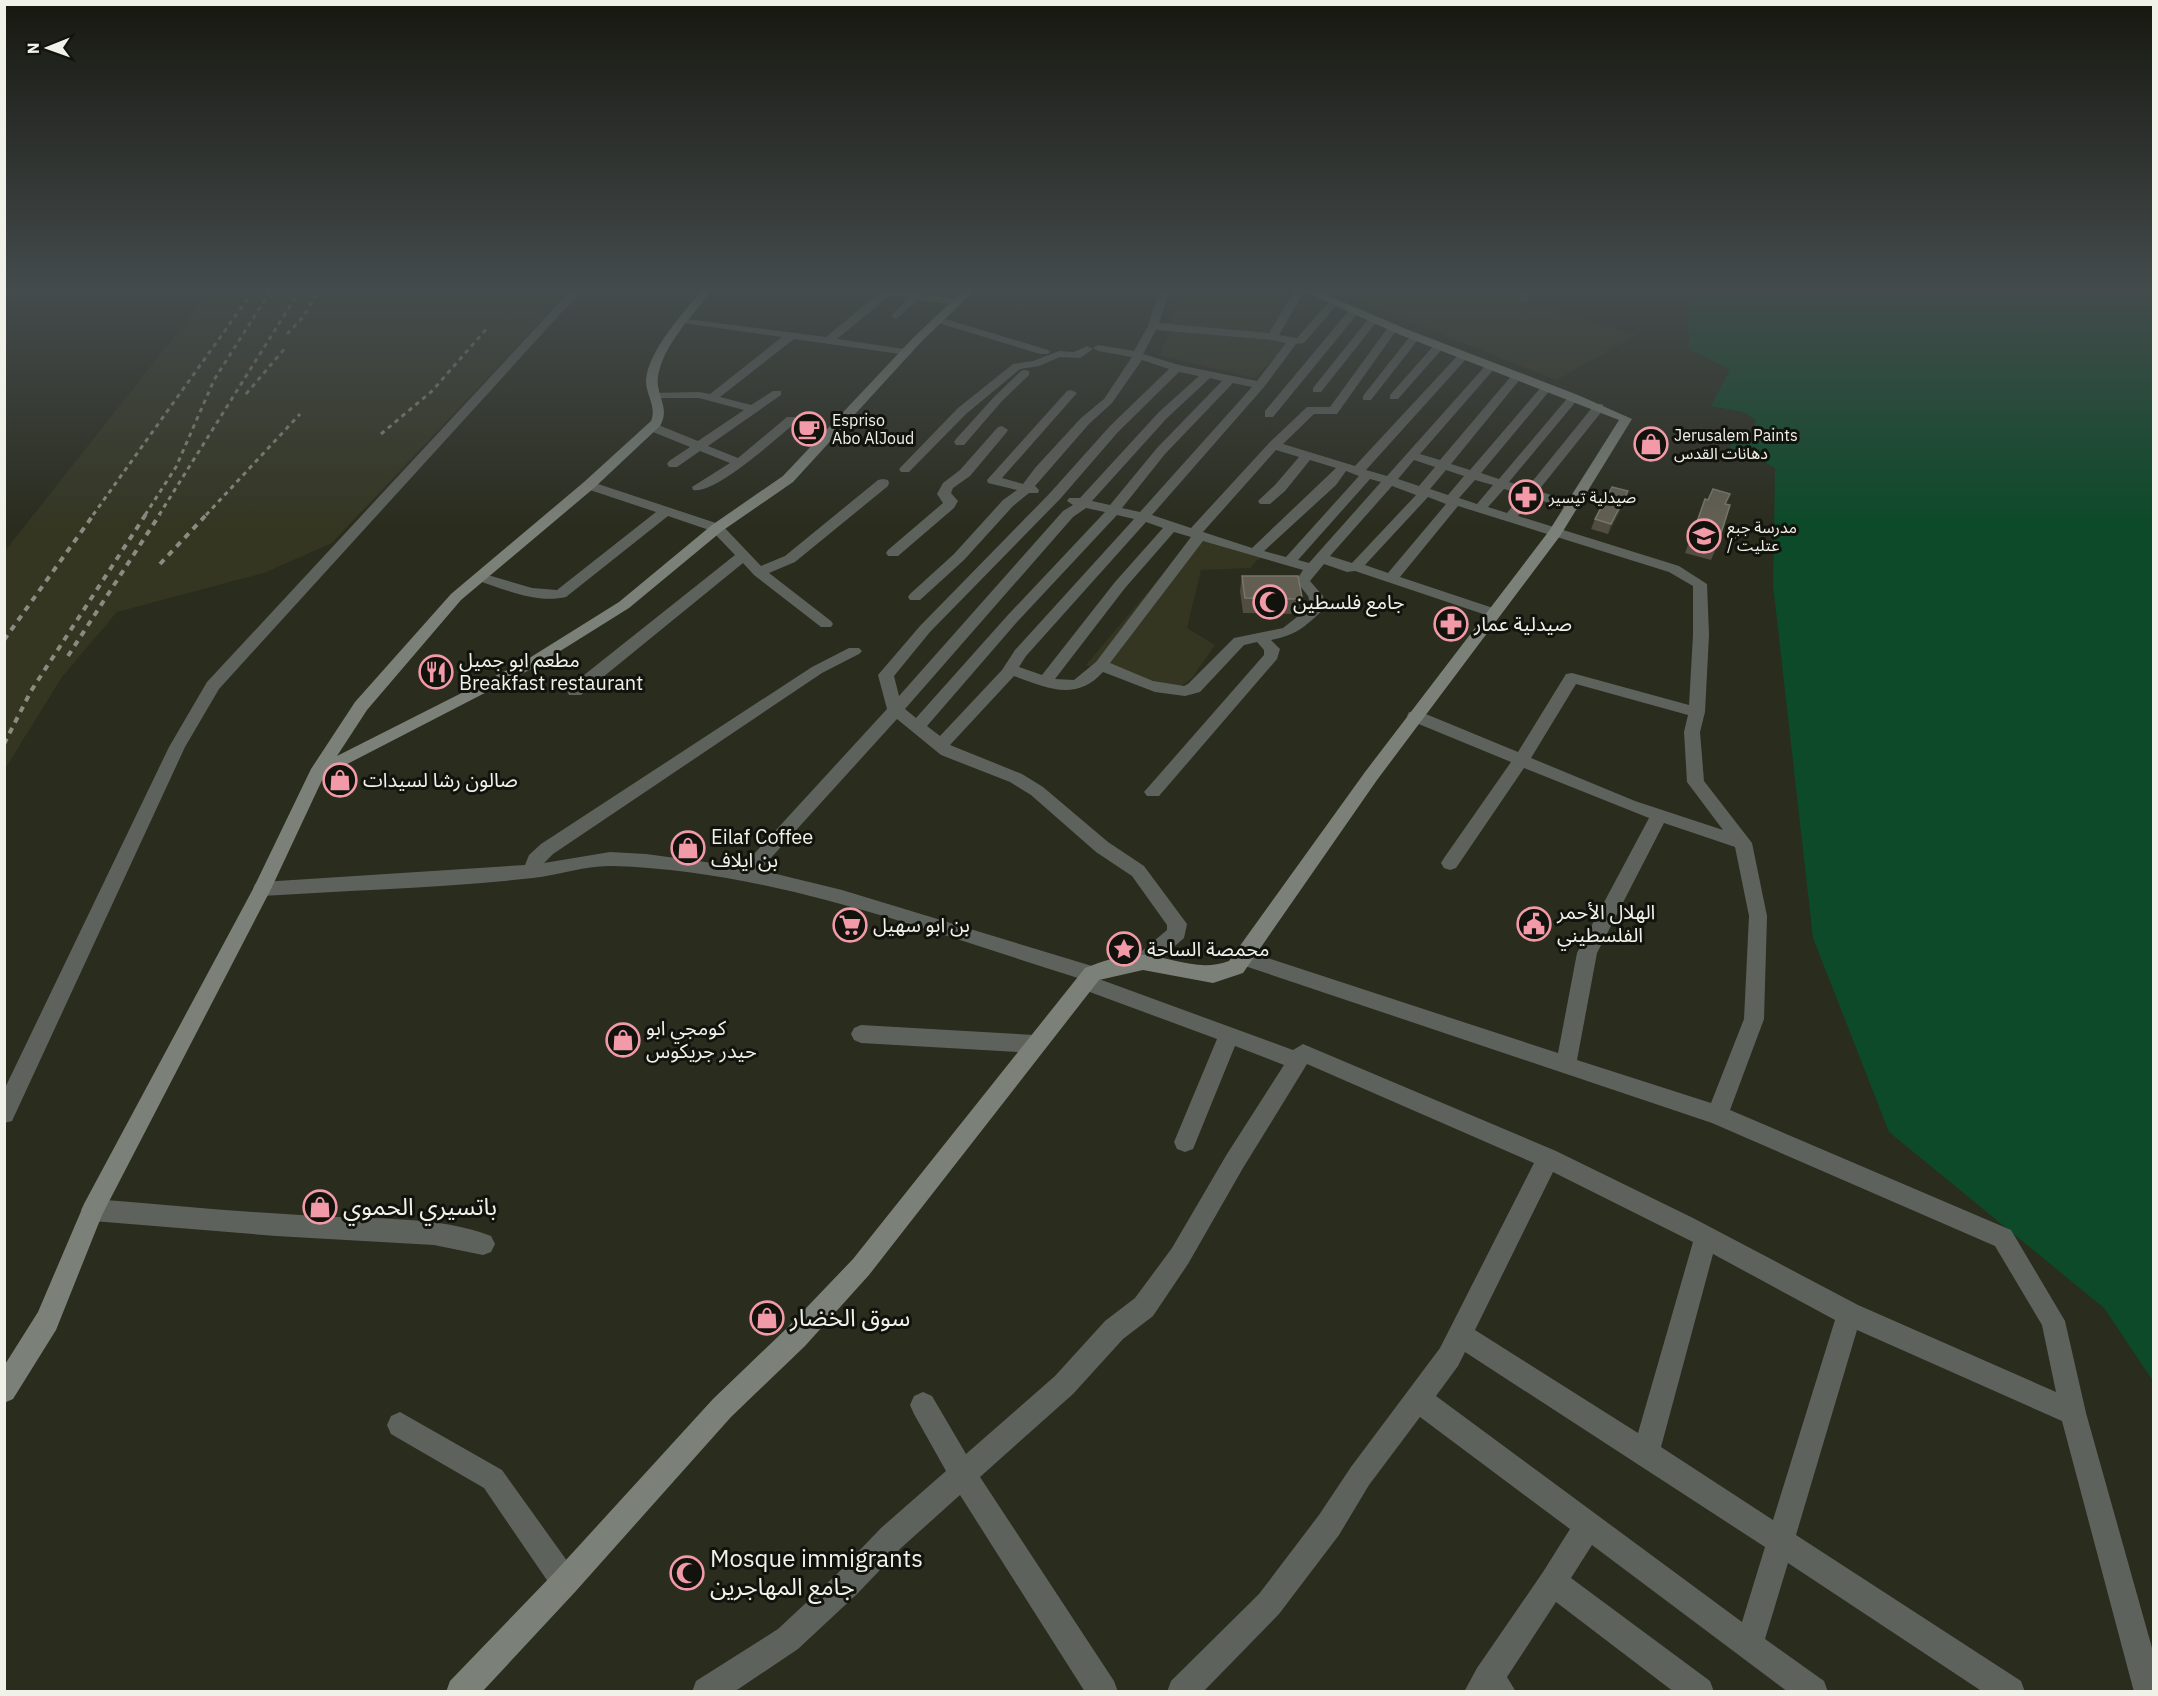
<svg xmlns="http://www.w3.org/2000/svg" width="2158" height="1696" viewBox="0 0 2158 1696" font-family="'IBM Plex Sans','Noto Sans Arabic',sans-serif">
<style>
.built{fill:#343622}
.water{fill:#0c4a29}
.lines{fill:none;stroke-linecap:round;stroke-linejoin:round}
.street{fill:#5e625c;fill-rule:evenodd}
.secondary{fill:#7b8178;fill-rule:evenodd}
.rail-far1{stroke:#8a8c81;stroke-width:3;stroke-dasharray:4.5 4.5;stroke-linecap:butt}
.rail{stroke:#8a8c81;stroke-width:4;stroke-dasharray:6 6;stroke-linecap:butt}
.wall{fill:#514d40}
.shaded-wall{fill:#3a392b}
.building{fill:#625f52;stroke:#78766a;stroke-width:1.5}
.labels{text-anchor:middle;stroke-width:6;stroke-linejoin:round;paint-order:stroke}
.far-poi-label{font-size:16px;fill:#f0f2e9;stroke:#13130e;text-anchor:start}
.poi-label{font-size:20px;fill:#f0f2e9;stroke:#13130e;text-anchor:start}
.near-poi-label{font-size:24px;fill:#f0f2e9;stroke:#13130e;text-anchor:start}
</style>
<rect width="100%" height="100%" fill="#2a2c1e"/>
<g class="built">
<polygon points="211,290 570,290 332,543 264,573 117,612 62,677 5,769 5,551"/>
<polygon points="1184,290 1289,290 1276,333 1170,324"/>
<polygon points="1330,290 1481,290 1637,335 1556,380"/>
<polygon points="1171,331 1291,342 1254,378 1159,355"/>
<polygon points="1197,534 1263,557 1256,561 1251,568 1201,570 1187,628 1215,645 1192,678 1171,694 1086,665"/>
</g>
<polygon class="water" points="1695,290 2153,290 2153,1381 2104,1308 1889,1132 1813,938 1773,585 1775,468 1761,460 1730,457 1731,439 1735,430 1752,433 1756,420 1743,412 1711,406 1730,370 1689,349 1688,310"/>
<g class="lines">
<g class="street">
<polygon points="571,290 582,290 219,689 185,747 12,1121 4,1123 4,1090 169,747 207,682"/>
<path d="M864 290 913 293 916 290H927L923 294 957 299 962 302 957 305 918 300 896 319 891 316 908 298 889 296 837 339 911 350V354L907 355 794 339 720 397 751 405 773 391H781V395L708 446 738 458 787 417H795V423C778 437 715 495 693 490L692 487 730 463 700 451 677 467H669L667 464 669 461 690 447 648 430V424H656L698 441 744 410 699 398H657L651 395 653 393 699 392 710 394 782 337 683 323 679 322V318L826 337 878 294Z"/>
<path d="M1160 290H1170L1159 323 1269 333 1295 290H1305L1279 335 1297 338 1331 299 1340 301 1304 343 1296 344 1264 387 1152 515 1191 528 1270 442 1307 407H1330L1389 326H1397L1398 328 1337 414H1314L1283 444 1355 466 1460 353H1468V357L1366 470 1387 476 1487 364H1495V368L1420 454 1440 460 1513 374H1521V378L1451 464 1470 470 1543 385H1551V389L1481 473 1499 479 1570 395H1578V399L1509 482 1527 488 1595 404H1603V410L1538 491 1578 503 1580 506 1578 509 1573 510 1533 498 1518 516 1679 566 1707 584 1709 635 1705 712 1700 732 1704 781 1752 843 1767 916 1764 1019 1730 1110 2011 1230 2065 1321 2086 1413 2154 1655V1692H2134L2062 1421 1857 1330 1796 1535 2021 1681 2025 1692H1983L1788 1563 1765 1639 1824 1681 1828 1692H1788L1592 1545 1571 1578 1710 1681 1714 1692H1674L1556 1602 1507 1677 1516 1692H1464L1477 1668 1543 1572 1570 1529 1420 1417 1369 1485 1339 1535 1279 1614 1203 1692H1167L1171 1681 1259 1594 1319 1515 1351 1467 1440 1348 1534 1163 1307 1064 1243 1168 1188 1264 1153 1316 1123 1339 1073 1394 980 1477 1114 1681 1118 1692H1085L960 1495 901 1548 857 1594 798 1649 734 1692H692L696 1681 778 1629 837 1574 881 1528 946 1471 914 1414 910 1405 914 1396 923 1392 932 1396 966 1454 1055 1376 1105 1321 1135 1298 1172 1248 1227 1154 1284 1065 1235 1046 1193 1149 1185 1152 1177 1149 1174 1142 1217 1039 1079 988 1076 982 1078 978C927 931 774 871 613 866 587 865 559 875 533 878 443 888 352 890 262 896L255 894 253 889 255 884 262 882 525 865 529 855 541 844 812 667 849 648H859L862 651 859 654 822 673 553 854 544 863 610 852 646 854 742 867 887 709 878 675 920 626 1050 493 1110 426 1169 369 1142 360 1112 403 1089 424 1035 486 1039 490 1038 493H1029L1013 506 964 560 920 600H910L908 597 910 594 954 554 1003 500 1017 490 988 483 987 480 1067 391 1071 390 1077 393 1002 478 1023 484 1035 468 1081 418 1104 399 1132 357 1098 351 1093 348 1098 345 1134 351 1148 326ZM1156 330 1272 340 1286 343 1257 381 1179 365 1143 354ZM1179 372 1199 376 1159 412 1080 498H1069L1067 501 1073 505 1063 511 899 696 894 676 930 632 1060 499 1118 432ZM1210 378 1222 381 1157 448 1110 505 1092 501 1167 418ZM1233 383 1252 387 1140 512 1122 508 1165 454ZM1276 450 1299 457 1275 485 1258 501 1260 504H1270L1285 491 1310 460 1336 468 1252 548 1203 532ZM1414 460 1435 467 1419 486 1398 479ZM1446 470 1464 476 1448 495 1430 489ZM1346 471 1359 476 1286 557 1264 551 1336 485ZM1370 479 1381 482 1309 563 1298 560ZM1475 480 1493 485 1477 504 1459 498ZM1392 486 1416 495 1352 563 1330 556ZM1504 489 1522 494 1507 513 1488 507ZM1428 497 1446 504 1388 573 1365 565ZM1458 506 1669 572 1693 586V635L1689 705 1572 673 1566 674 1518 752 1421 712H1409L1407 716 1409 720 1511 762 1444 858 1441 863 1444 868 1450 870 1456 868 1524 768 1649 818 1577 953 1558 1053 1243 950 1236 953 1233 958 1236 963 1712 1123 1995 1246 2042 1325 2056 1392 1858 1305 1693 1218 1556 1151 1310 1047 1303 1044 1293 1050 1099 979 1102 974 1099 968 1092 966 842 890 760 870 897 719 941 755 1010 782 1031 795 1096 852 1132 876 1167 925V930L1136 956 1133 962 1136 968 1143 970 1150 968 1184 938 1187 924 1144 866 1108 842 1043 787 1022 774 950 745 1014 676C1047 688 1076 702 1103 672L1155 692 1185 696 1200 692 1244 645 1257 642 1264 650V655L1144 792 1147 796H1159L1277 659 1280 649 1271 640C1297 635 1304 627 1323 610L1325 607 1323 596 1310 581 1324 564 1347 572 1355 571 1489 616H1499L1501 613 1499 610 1400 577ZM1086 508 1105 512 1007 616 916 718 905 709 1073 517ZM1117 515 1134 519 1015 650 1002 670 940 736 927 726 1017 622ZM1146 522 1163 528 1115 582 1042 675 1019 667 1026 656ZM1174 532 1191 537 1096 662 1074 680 1055 679 1125 588ZM1203 541 1303 570 1296 581 1308 596 1311 606 1283 628 1234 638 1188 684 1184 686 1153 681 1110 663ZM1576 684 1688 715 1684 732 1687 782 1723 830 1635 801 1531 758ZM1664 823 1735 847 1749 916 1744 1019 1711 1103 1577 1060 1597 953ZM1553 1172 1693 1242 1638 1433 1475 1330ZM1713 1254 1835 1320 1773 1520 1661 1447ZM1465 1352 1765 1547 1742 1622 1436 1396 1458 1366Z"/>
<polygon points="1519,290 1529,290 1528,303 1519,301"/>
<polygon points="1355,307 1360,310 1359,312 1273,417 1265,417 1265,411 1351,308"/>
<polygon points="939,317 1048,350 1050,352 1048,354 1040,354 935,322 935,318"/>
<polygon points="1373,317 1378,320 1321,392 1313,392 1313,388 1369,318"/>
<polygon points="1415,334 1420,337 1371,400 1363,400 1363,396 1411,335"/>
<polygon points="1439,343 1443,344 1443,348 1398,399 1390,399 1390,395 1435,344"/>
<polygon points="1087,346 1093,349 1080,358 1060,357 1039,366 1020,369 966,414 909,472 901,472 899,469 958,408 1013,364 1033,361 1059,351 1074,352"/>
<polygon points="1025,370 1029,371 1029,375 1002,401 964,445 956,445 954,442 956,439 994,397 1021,371"/>
<polygon points="1002,426 1008,430 1006,433 970,476 953,488 951,493 958,501 954,508 898,556 888,556 886,553 888,550 943,503 937,494 943,483 960,470 998,427"/>
<path d="M883 479 888 480 889 483 888 486 795 562 769 573 831 621 833 624 831 627H821L754 575 743 563 581 695H569L567 691 569 687 735 555 712 531 668 516 566 597C537 604 503 589 476 580L474 577 481 573 532 588 557 590 656 512 584 488 583 485 589 481 722 525 761 566 785 556 878 480Z"/>
<polygon points="861,1025 1035,1035 1042,1038 1045,1044 1042,1050 1035,1053 861,1043 854,1040 851,1034 854,1028"/>
<path d="M93 1199C167 1205 241 1212 316 1216 371 1219 440 1216 491 1236L495 1244 491 1252 483 1255 434 1245 276 1236 93 1221 85 1218 81 1210 85 1202Z"/>
<polygon points="400,1412 502,1470 575,1572 579,1582 575,1592 565,1596 555,1592 484,1488 391,1434 387,1425 391,1416"/>
</g>
<g class="secondary">
<path d="M702 290H712C693 316 664 343 658 376 655 395 671 407 660 426L594 488 461 600 367 710 337 756 523 662 619 602 712 525 783 476 913 338 964 290H975L921 342 793 482 722 531 629 608 533 668 324 776 271 889 102 1215 56 1330 13 1399 4 1403V1366L38 1312 85 1202 253 889 311 769 355 702 451 594 584 482 651 421C657 407 646 395 646 381 647 352 684 312 702 290Z"/>
<path d="M1301 290H1315L1406 329 1578 395 1632 419 1560 536 1377 780 1243 973 1213 983 1143 970 1099 980 869 1275 805 1346 731 1417 575 1592 482 1692H446L450 1681 555 1572 713 1399 787 1328 853 1259 1085 968C1103 961 1126 953 1145 955 1176 958 1198 972 1229 961L1365 772 1549 531 1619 420 1398 334Z"/>
</g>
<g class="rail-far1">
<polyline points="287,334 303,317 319,290"/>
<polyline points="246,394 286,347"/>
<polyline points="381,434 432,391 489,326"/>
<polyline points="93,515 254,290"/>
<polyline points="145,515 176,467 214,380 271,290"/>
<polyline points="159,515 300,290"/>
<polyline points="206,515 300,414"/>
</g>
<g class="rail">
<polyline points="160,564 207,514"/>
<polyline points="4,640 94,514"/>
<polyline points="68,656 160,514"/>
<polyline points="4,744 31,691 146,514"/>
</g>
</g>
<g class="wall">
<polygon points="1628,491 1625,501 1608,534 1591,529 1595,519"/>
<polygon points="1705,499 1725,504 1717,546 1711,560 1685,553"/>
<polygon points="1242,576 1302,597 1300,612 1297,614 1243,613 1240,591"/>
</g>
<g class="shaded-wall">
<polygon points="1628,491 1625,501 1608,534 1611,524"/>
<polygon points="1302,597 1300,612 1297,614 1300,599"/>
</g>
<g class="building">
<polygon points="1612,487 1628,491 1611,524 1595,519"/>
<polygon points="1713,489 1730,494 1725,504 1730,505 1717,546 1691,539 1705,499 1708,500"/>
<polygon points="1242,576 1298,576 1302,597 1300,599 1245,598"/>
</g>
<linearGradient id="sky" x2="0" y2="1"><stop stop-color="#171810"/><stop offset="0.55" stop-color="#444b4c"/><stop offset="1" stop-color="#444b4c" stop-opacity="0"/></linearGradient>
<rect width="2158" height="527" fill="url(#sky)"/>
<defs>
<g id="cafe-ring" transform="scale(1.725)"><circle r="9.5" fill="#13130e" stroke="#f39aa9" stroke-width="1.5"/><path d="M-5.5-4.5H6V0H3Q3 3.5 0 3.5H-2.5Q-5.5 3.5-5.5 0ZM3-3.2v2h1.7v-2ZM-6 4.5H4V6H-6Z" fill="#f39aa9"/></g>
<g id="shop-ring" transform="scale(1.725)"><circle r="9.5" fill="#13130e" stroke="#f39aa9" stroke-width="1.5"/><path d="M-5-2.5h2.3a2.7 3.5 0 0 1 5.4 0H5L5.5 6h-11ZM-1.5-2.5h3a1.5 2.3 0 0 0-3 0Z" fill="#f39aa9"/></g>
<g id="pharmacy-ring" transform="scale(1.725)"><circle r="9.5" fill="#13130e" stroke="#f39aa9" stroke-width="1.5"/><path d="M-2-6h4v4h4v4h-4v4h-4v-4h-4v-4h4Z" fill="#f39aa9"/></g>
<g id="school-ring" transform="scale(1.725)"><circle r="9.5" fill="#13130e" stroke="#f39aa9" stroke-width="1.5"/><path d="M0-5L7-2L0 1L-7-2ZM-4 1L0 2.5L4 1V4Q0 6-4 4Z" fill="#f39aa9"/></g>
<g id="mosque-ring" transform="scale(1.725)"><circle r="9.5" fill="#13130e" stroke="#f39aa9" stroke-width="1.5"/><path d="M3.5-4.9A6 6 0 1 0 3.5 4.9A5 5 0 1 1 3.5-4.9Z" fill="#f39aa9"/></g>
<g id="restaurant-ring" transform="scale(1.725)"><circle r="9.5" fill="#13130e" stroke="#f39aa9" stroke-width="1.5"/><path d="M-5-6h1v4h1v-4h1v4h1v-4h1v5L-1.5 .5V6h-2V.5L-5-1ZM5-6V6H3V1.5H1.5Q1.5-4 5-6Z" fill="#f39aa9"/></g>
<g id="civic-ring" transform="scale(1.725)"><circle r="9.5" fill="#13130e" stroke="#f39aa9" stroke-width="1.5"/><path d="M-.6-6.5H3V-4.5H.6V-3L4-1V1h2V6H-6V1h2V-1L-.6-3ZM-1.2 2.5V6h2.4V2.5Z" fill="#f39aa9"/></g>
<g id="supermarket-ring" transform="scale(1.725)"><circle r="9.5" fill="#13130e" stroke="#f39aa9" stroke-width="1.5"/><path d="M-6-5.5h2.5l.6 2H6L4.5 2H-2.5L-4.4-4H-6ZM-1.5 3.2a1.3 1.3 0 1 0 .1 0ZM3 3.2a1.3 1.3 0 1 0 .1 0Z" fill="#f39aa9"/></g>
<g id="sight-ring" transform="scale(1.725)"><circle r="9.5" fill="#13130e" stroke="#f39aa9" stroke-width="1.5"/><path d="M0-6L1.8-2.2L6-1.7L2.9 1.2L3.7 5.4L0 3.3L-3.7 5.4L-2.9 1.2L-6-1.7L-1.8-2.2Z" fill="#f39aa9"/></g>
</defs>
<g fill-rule="evenodd">
<use href="#cafe-ring" x="809" y="429"/>
<use href="#shop-ring" x="1651" y="444"/>
<use href="#pharmacy-ring" x="1526" y="497"/>
<use href="#school-ring" x="1704" y="536"/>
<use href="#mosque-ring" x="1270" y="602"/>
<use href="#pharmacy-ring" x="1451" y="624"/>
<use href="#restaurant-ring" x="436" y="672"/>
<use href="#shop-ring" x="340" y="780"/>
<use href="#shop-ring" x="688" y="848"/>
<use href="#civic-ring" x="1534" y="924"/>
<use href="#supermarket-ring" x="850" y="925"/>
<use href="#sight-ring" x="1124" y="949"/>
<use href="#shop-ring" x="623" y="1040"/>
<use href="#shop-ring" x="320" y="1207"/>
<use href="#shop-ring" x="767" y="1318"/>
<use href="#mosque-ring" x="687" y="1573"/>
</g>
<g class="labels">
<g class="far-poi-label">
<text x="832" y="426">Espriso<tspan x="832" dy="18">Abo AlJoud</tspan></text>
<text x="1674" y="441">Jerusalem Paints<tspan x="1674" dy="18">دهانات القدس</tspan></text>
<text x="1549" y="503">صيدلية تيسير</text>
<text x="1727" y="533">مدرسة جبع<tspan x="1727" dy="18">/ عتليت</tspan></text>
</g>
<g class="poi-label">
<text x="1293" y="609">جامع فلسطين</text>
<text x="1474" y="631">صيدلية عمار</text>
<text x="459" y="667">مطعم ابو جميل<tspan x="459" dy="23">Breakfast restaurant</tspan></text>
<text x="363" y="787">صالون رشا لسيدات</text>
<text x="711" y="844">Eilaf Coffee<tspan x="711" dy="23">بن ايلاف</tspan></text>
<text x="1557" y="919">الهلال الأحمر<tspan x="1557" dy="23">الفلسطيني</tspan></text>
<text x="873" y="932">بن ابو سهيل</text>
<text x="1147" y="956">محمصة الساحة</text>
<text x="646" y="1035">كومجي ابو<tspan x="646" dy="23">حيدر جريكوس</tspan></text>
</g>
<g class="near-poi-label">
<text x="343" y="1215">باتسيري الحموي</text>
<text x="790" y="1326">سوق الخضار</text>
<text x="710" y="1567">Mosque immigrants<tspan x="710" dy="28">جامع المهاجرين</tspan></text>
</g>
</g>
<rect width="2158" height="1696" fill="none" stroke="#f0f2e9" stroke-width="12"/>
<g transform="translate(48 48) rotate(269)" stroke="#13130e" stroke-width="4.5" paint-order="stroke">
<path d="M0-4.5L10 22L0 15L-10 22Z" fill="#f0f2e9"/>
<text y="-9" font-size="16" font-weight="bold" text-anchor="middle" fill="#f0f2e9">N</text>
</g>
</svg>
